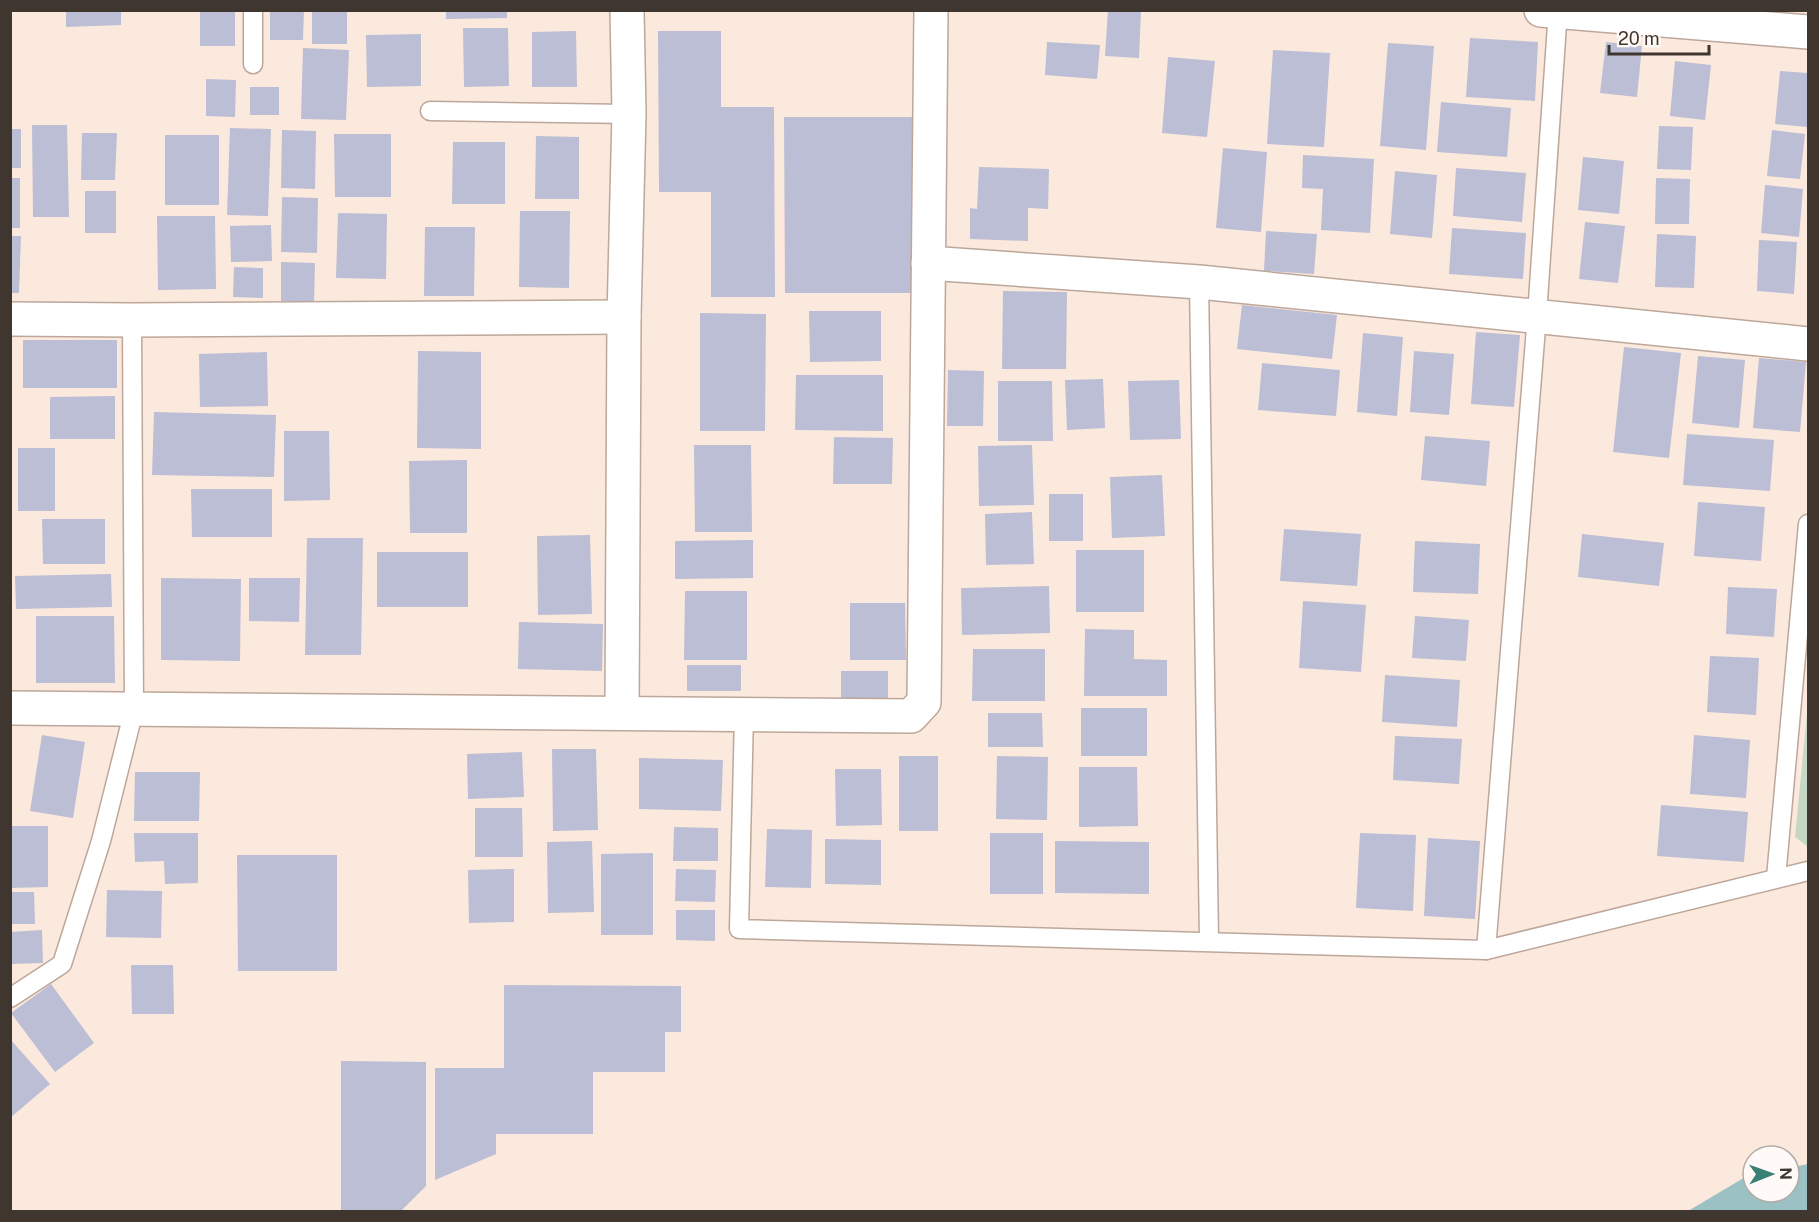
<svg xmlns="http://www.w3.org/2000/svg" width="1819" height="1222" viewBox="0 0 1819 1222" font-family="'Public Sans',sans-serif">
<style>
.green{fill:#c7d7c5}
.water{fill:#9bc1c4}
.building{fill:#bbbed4}
.lines{fill:none;stroke-linecap:round;stroke-linejoin:round}
.service-casing{stroke:#bda79a;stroke-width:21}
.minor-casing{stroke:#bda79a;stroke-width:36}
.service{stroke:#fff;stroke-width:18}
.minor{stroke:#fff;stroke-width:33}
</style>
<rect width="100%" height="100%" fill="#fce9de"/>
<polygon class="green" points="1808,703 1808,847 1795,837"/>
<polygon class="water" points="1808,1164 1808,1211 1688,1211 1747,1176 1753,1175 1753,1192 1789,1192 1789,1168"/>
<g class="building">
<polygon points="66,10 121,10 121,25 66,27"/>
<rect x="200" y="10" width="35" height="36"/>
<polygon points="270,10 304,10 303,40 270,40"/>
<rect x="312" y="10" width="35" height="34"/>
<polygon points="446,10 507,10 507,18 446,19"/>
<polygon points="1108,10 1141,10 1139,58 1105,56"/>
<polygon points="463,28 508,28 509,86 464,87"/>
<polygon points="576,31 577,87 532,87 532,32"/>
<polygon points="658,31 721,31 721,107 774,107 775,297 711,297 711,192 659,192"/>
<polygon points="421,34 421,86 367,87 366,35"/>
<polygon points="1470,38 1538,42 1535,101 1466,97"/>
<polygon points="1047,42 1100,45 1097,79 1045,75"/>
<polygon points="1606,42 1642,46 1637,97 1600,93"/>
<polygon points="1388,43 1434,46 1426,150 1380,146"/>
<polygon points="303,48 349,50 346,120 301,119"/>
<polygon points="1273,50 1330,53 1324,147 1267,144"/>
<polygon points="1168,57 1215,61 1207,137 1162,133"/>
<polygon points="1675,61 1711,65 1705,120 1670,116"/>
<polygon points="1780,71 1808,73 1807,127 1775,124"/>
<polygon points="206,79 236,80 235,117 206,116"/>
<rect x="250" y="87" width="29" height="28"/>
<polygon points="1441,102 1511,108 1507,157 1437,152"/>
<polygon points="784,117 915,117 915,293 785,293"/>
<polygon points="32,125 67,125 69,217 33,217"/>
<polygon points="1659,126 1693,127 1691,170 1657,169"/>
<polygon points="230,128 271,129 268,216 227,215"/>
<rect x="10" y="129" width="11" height="39"/>
<polygon points="282,130 316,131 315,189 281,188"/>
<polygon points="1772,130 1805,134 1800,179 1767,176"/>
<polygon points="82,133 117,133 115,180 81,180"/>
<polygon points="334,134 391,134 391,197 335,197"/>
<rect x="165" y="135" width="54" height="70"/>
<polygon points="536,136 579,137 579,199 535,199"/>
<polygon points="453,142 505,142 505,204 452,204"/>
<polygon points="1223,148 1267,152 1261,232 1216,228"/>
<polygon points="1303,155 1374,159 1370,233 1321,230 1323,189 1302,188"/>
<polygon points="1583,157 1624,161 1619,214 1578,210"/>
<polygon points="979,167 1049,169 1048,209 1028,208 1028,241 970,239 970,208 977,209"/>
<polygon points="1456,168 1526,173 1522,222 1453,216"/>
<polygon points="1395,171 1437,175 1432,238 1390,234"/>
<rect x="10" y="178" width="10" height="50"/>
<polygon points="1656,178 1690,179 1689,224 1655,224"/>
<polygon points="1765,185 1803,189 1799,237 1761,233"/>
<rect x="85" y="191" width="31" height="42"/>
<polygon points="282,197 318,198 317,253 281,252"/>
<polygon points="520,211 570,211 569,288 519,287"/>
<polygon points="338,213 387,214 386,279 336,278"/>
<polygon points="157,216 215,216 216,289 158,290"/>
<polygon points="1585,222 1625,226 1618,283 1579,279"/>
<polygon points="271,225 272,261 231,262 230,226"/>
<polygon points="425,227 475,227 474,296 424,296"/>
<polygon points="1452,228 1526,233 1523,279 1449,274"/>
<polygon points="1266,231 1317,234 1314,274 1264,271"/>
<polygon points="1657,234 1696,236 1694,288 1655,287"/>
<polygon points="10,236 21,236 19,293 10,293"/>
<polygon points="1759,240 1797,242 1794,294 1757,291"/>
<polygon points="281,262 315,263 314,302 281,301"/>
<polygon points="234,267 263,268 263,298 233,297"/>
<polygon points="1003,291 1067,292 1066,369 1002,369"/>
<polygon points="1242,305 1337,315 1332,359 1237,349"/>
<polygon points="809,311 881,311 881,361 810,362"/>
<polygon points="700,313 766,314 765,431 700,431"/>
<polygon points="1476,332 1520,335 1514,407 1471,404"/>
<polygon points="1363,333 1403,337 1397,416 1357,412"/>
<rect x="23" y="340" width="94" height="48"/>
<polygon points="1624,347 1681,353 1669,458 1613,452"/>
<polygon points="418,351 481,352 481,449 417,448"/>
<polygon points="1414,351 1454,354 1449,415 1410,412"/>
<polygon points="267,352 268,406 200,407 199,354"/>
<polygon points="1698,356 1745,360 1739,428 1692,423"/>
<polygon points="1759,358 1806,362 1800,432 1753,428"/>
<polygon points="1262,363 1340,370 1336,416 1258,410"/>
<polygon points="948,370 984,371 983,426 947,426"/>
<polygon points="796,375 883,375 883,431 795,430"/>
<polygon points="1103,379 1105,428 1067,430 1065,380"/>
<polygon points="1179,380 1181,439 1130,440 1128,381"/>
<polygon points="998,381 1052,381 1053,441 998,441"/>
<polygon points="115,396 115,439 50,439 50,397"/>
<polygon points="154,412 276,415 274,477 152,475"/>
<polygon points="284,431 329,431 330,500 284,501"/>
<polygon points="1687,434 1774,440 1770,491 1683,485"/>
<polygon points="1425,436 1490,441 1486,486 1421,480"/>
<polygon points="834,437 893,438 892,484 833,484"/>
<polygon points="694,445 751,445 752,532 695,532"/>
<polygon points="1032,445 1034,505 979,506 978,446"/>
<rect x="18" y="448" width="37" height="63"/>
<polygon points="467,460 467,533 410,533 409,461"/>
<polygon points="1162,475 1165,536 1112,538 1110,477"/>
<polygon points="191,489 272,489 272,537 192,537"/>
<rect x="1049" y="494" width="34" height="47"/>
<polygon points="1698,502 1765,507 1761,561 1694,556"/>
<polygon points="1032,512 1034,564 986,565 985,514"/>
<polygon points="42,519 105,519 105,564 43,564"/>
<polygon points="1284,529 1361,534 1357,586 1280,581"/>
<polygon points="1582,534 1664,543 1659,586 1578,577"/>
<polygon points="590,535 592,614 538,615 537,536"/>
<polygon points="307,538 363,538 361,655 305,655"/>
<polygon points="753,540 753,578 675,579 675,541"/>
<polygon points="1415,541 1480,544 1478,594 1413,592"/>
<rect x="1076" y="550" width="68" height="62"/>
<rect x="377" y="552" width="91" height="55"/>
<polygon points="111,574 112,607 16,609 15,576"/>
<polygon points="161,578 241,579 240,661 161,660"/>
<polygon points="249,578 300,578 299,622 249,621"/>
<polygon points="1049,586 1050,633 962,635 961,588"/>
<polygon points="1728,587 1777,589 1774,637 1726,634"/>
<polygon points="685,591 747,591 747,660 684,660"/>
<polygon points="1303,601 1366,605 1361,672 1299,668"/>
<polygon points="850,603 905,603 906,660 850,660"/>
<polygon points="36,616 114,616 115,683 36,683"/>
<polygon points="1415,616 1469,620 1466,661 1412,658"/>
<polygon points="519,622 603,624 602,671 518,669"/>
<polygon points="1085,629 1134,630 1134,659 1167,660 1167,696 1084,696"/>
<polygon points="973,649 1045,649 1045,701 972,701"/>
<polygon points="1710,656 1759,658 1756,715 1707,712"/>
<rect x="687" y="665" width="54" height="26"/>
<rect x="841" y="671" width="47" height="30"/>
<polygon points="1385,675 1460,680 1457,727 1382,722"/>
<rect x="1081" y="708" width="66" height="48"/>
<polygon points="988,713 1042,713 1043,747 988,747"/>
<polygon points="42,735 85,742 73,818 30,811"/>
<polygon points="1694,735 1750,740 1746,798 1690,794"/>
<polygon points="1395,736 1462,739 1459,784 1393,780"/>
<polygon points="552,749 596,749 598,830 553,831"/>
<polygon points="522,752 524,797 468,799 467,754"/>
<rect x="899" y="756" width="39" height="75"/>
<polygon points="997,756 1048,757 1047,820 996,819"/>
<polygon points="639,758 723,760 721,811 639,809"/>
<polygon points="1079,767 1137,767 1138,826 1079,827"/>
<polygon points="835,769 881,769 882,825 836,826"/>
<polygon points="135,772 200,772 199,821 134,821"/>
<polygon points="1661,805 1748,812 1744,862 1657,856"/>
<polygon points="475,808 522,808 523,857 475,857"/>
<polygon points="10,826 48,826 48,887 10,888"/>
<polygon points="674,827 718,828 718,861 673,861"/>
<polygon points="767,829 812,830 811,888 765,887"/>
<polygon points="134,833 198,833 198,883 165,884 164,861 135,862"/>
<rect x="990" y="833" width="53" height="61"/>
<polygon points="1360,833 1416,835 1413,911 1356,908"/>
<polygon points="1428,838 1480,841 1475,919 1424,916"/>
<polygon points="825,839 881,840 881,885 825,884"/>
<polygon points="592,841 594,912 548,913 547,842"/>
<polygon points="1055,841 1149,842 1149,894 1055,893"/>
<polygon points="653,853 653,935 601,935 601,854"/>
<polygon points="237,855 337,855 337,971 238,971"/>
<polygon points="514,869 514,922 469,923 468,870"/>
<polygon points="676,869 716,870 715,902 675,901"/>
<polygon points="107,890 162,891 161,938 106,937"/>
<polygon points="10,892 34,892 35,924 10,924"/>
<polygon points="676,910 715,910 715,941 676,940"/>
<polygon points="42,930 43,963 10,964 10,932"/>
<polygon points="131,965 173,965 174,1014 132,1014"/>
<polygon points="51,984 94,1043 55,1072 11,1013"/>
<polygon points="504,985 681,986 681,1032 665,1032 665,1072 593,1072 593,1134 496,1134 496,1154 435,1180 435,1068 504,1068"/>
<polygon points="10,1039 50,1084 10,1118"/>
<polygon points="341,1061 426,1062 426,1186 400,1212 341,1212"/>
</g>
<g class="lines">
<g class="service-casing">
<g id="service">
<polyline points="253,64 253,10"/>
<polyline points="430,111 629,114"/>
<polyline points="1199,282 1209,941"/>
<polyline points="744,714 739,929 1486,950 1808,871"/>
<polyline points="1776,878 1808,524"/>
<polyline points="1486,950 1537,315 1558,10"/>
<polyline points="10,998 62,964 101,841 134,710 132,320"/>
</g>
</g>
<g class="minor-casing">
<g id="minor">
<polyline points="1541,10 1808,32"/>
<polyline points="928,263 1199,282 1808,344"/>
<polyline points="10,319 132,320 624,317"/>
<polyline points="10,708 911,716 924,702 931,10"/>
<polyline points="622,713 624,317 629,114 627,10"/>
</g>
</g>
<use href="#service" class="service"/>
<use href="#minor" class="minor"/>
</g>
<rect width="1819" height="1222" fill="none" stroke="#3f3630" stroke-width="24"/>
<g transform="translate(1771 1174) rotate(89)"><circle r="28" fill="#fffaf7" stroke="#b2aca7" stroke-width="1.5"/>
<path d="M0-4.5L10 22L0 15L-10 22Z" fill="#3a8075"/>
<text y="-9" font-size="16" font-weight="bold" text-anchor="middle" fill="#3f3630">N</text>
</g>
<path d="M1609 45v9h100v-9" fill="none" stroke="#3f3630" stroke-width="3"/>
<text x="1618" y="45" font-size="18" fill="#3f3630" stroke="#fffaf7" stroke-width="4.5" paint-order="stroke">20 m</text>
</svg>
